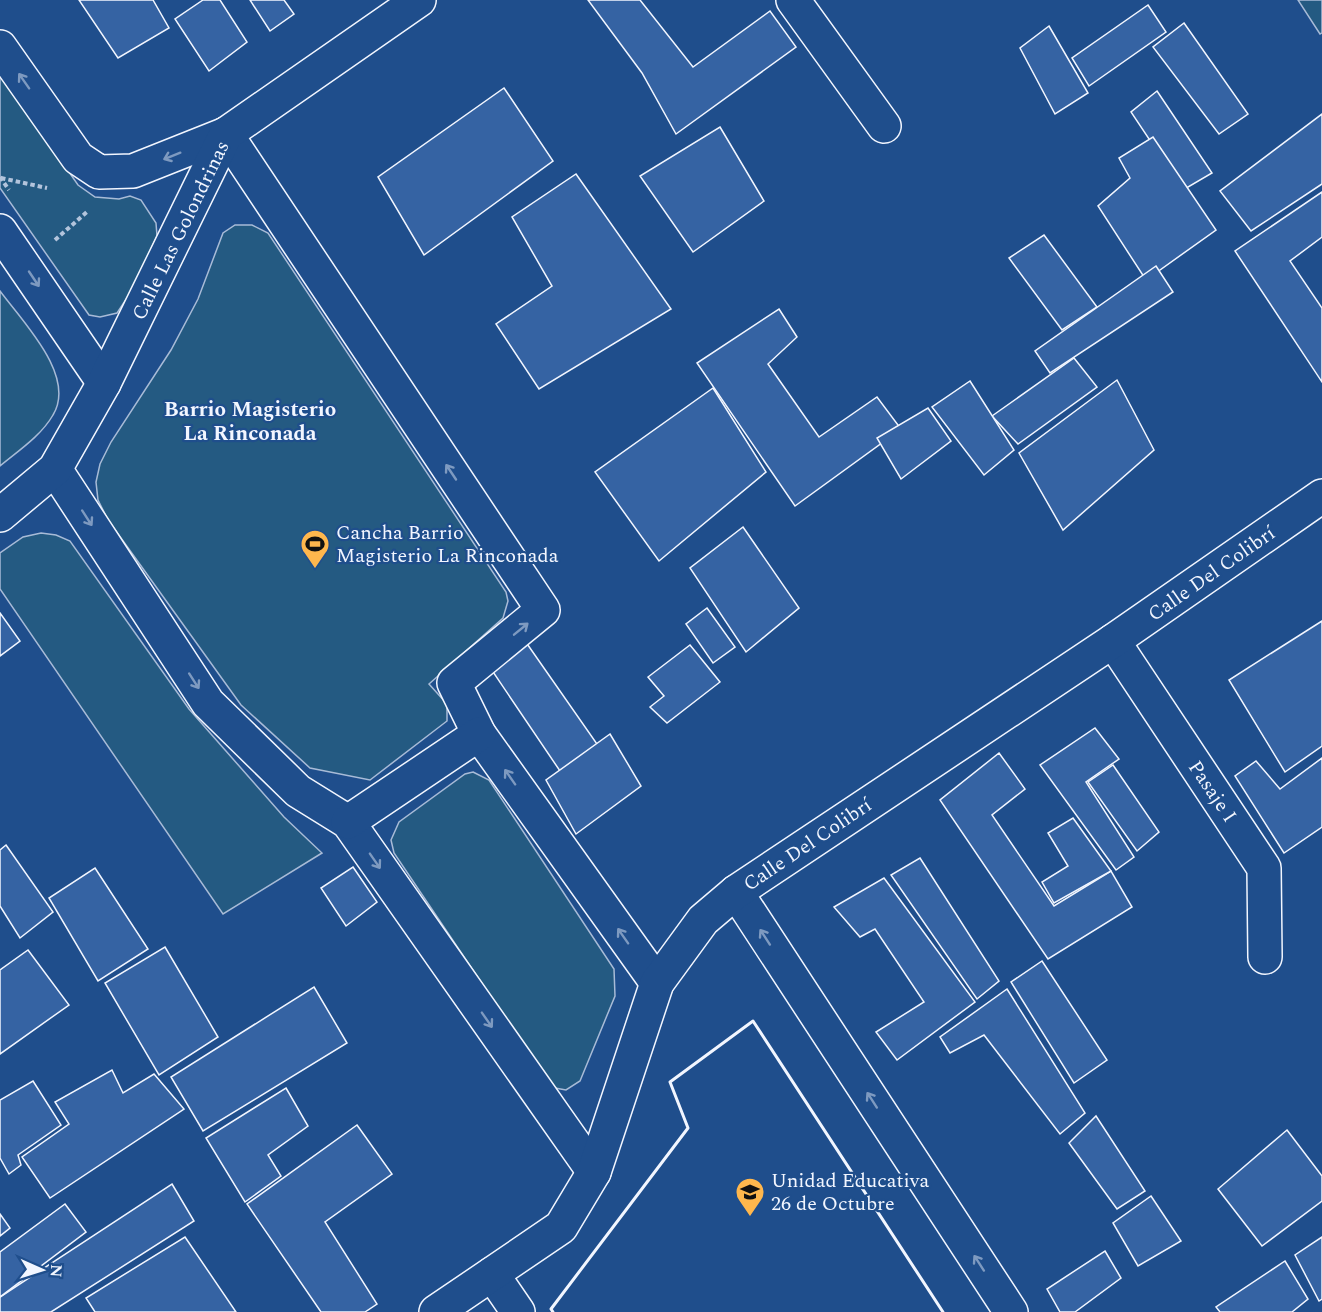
<svg xmlns="http://www.w3.org/2000/svg" width="1322" height="1312" viewBox="0 0 1322 1312" font-family="Spectral,serif">
<style>
.green{fill:#245a82;stroke:#a8bbd7;stroke-width:1.5}
.building{fill:#3563a3;stroke:#f2f6ff;stroke-width:1.5}
.lines{fill:none;stroke-linecap:round;stroke-linejoin:round}
.street-casing{stroke:#f2f6ff;stroke-width:36}
.path{stroke:#b3c4dc;stroke-width:4;stroke-dasharray:4.5 3;stroke-linecap:butt}
.street{stroke:#1f4e8c;stroke-width:33}
.wall{stroke:#f2f6ff;stroke-width:3}
.oneway{stroke:#7e9ac0}
.labels{text-anchor:middle;stroke-width:4.5;stroke-linejoin:round;paint-order:stroke}
.street-label{font-size:20px;fill:#f2f6ff;stroke:#1f4e8c}
.poi-label{font-size:20px;fill:#f2f6ff;stroke:#1f4e8c;text-anchor:start}
.neighbourhood-label{font-size:21px;font-weight:bold;fill:#f2f6ff;stroke:#1f4e8c}
</style>
<rect width="100%" height="100%" fill="#1f4e8c"/>
<g class="green">
<polygon points="1298,0 1322,0 1322,33 1320,34"/>
<polygon points="0,73 78,185 95,197 119,199 130,196 141,200 156,223 157,236 131,292 117,313 100,317 89,315 0,188"/>
<polygon points="235,225 252,225 268,233 506,592 508,601 503,618 429,684 447,704 447,721 370,780 310,768 241,705 108,520 98,500 96,482 100,464 111,442 171,350 198,299 223,233"/>
<path d="M0 291C22 321 77 376 53 415 41 436 18 451 0 466Z"/>
<polygon points="41,533 56,535 70,541 189,709 284,817 322,853 223,914 0,589 0,553 23,537"/>
<polygon points="473,772 489,780 614,969 615,996 580,1081 566,1090 555,1088 547,1080 394,853 391,840 399,822 465,774"/>
</g>
<g class="building">
<polygon points="79,0 153,0 169,28 118,58"/>
<polygon points="203,0 220,0 247,42 209,71 175,19"/>
<polygon points="250,0 284,0 294,14 270,31"/>
<polygon points="588,0 640,0 693,67 770,11 796,47 676,134 642,73"/>
<polygon points="1148,5 1166,32 1089,86 1072,58"/>
<polygon points="1184,23 1248,114 1219,134 1153,47"/>
<polygon points="1049,26 1088,93 1055,114 1020,48"/>
<polygon points="504,88 553,161 424,255 378,177"/>
<polygon points="1157,91 1212,173 1183,190 1131,112"/>
<polygon points="1322,114 1322,184 1251,231 1220,191"/>
<polygon points="720,127 764,201 693,252 640,176"/>
<polygon points="1153,137 1216,230 1146,280 1098,206 1130,178 1119,158"/>
<polygon points="576,174 671,309 539,389 496,324 552,286 512,217"/>
<polygon points="1322,192 1322,237 1290,261 1322,308 1322,382 1235,251"/>
<polygon points="1044,235 1097,307 1062,330 1009,258"/>
<polygon points="1156,266 1173,292 1050,373 1035,351"/>
<polygon points="779,309 797,337 768,364 819,437 877,397 901,429 795,506 697,363"/>
<polygon points="1074,358 1097,387 1018,444 992,416"/>
<polygon points="1117,380 1154,450 1063,530 1019,453"/>
<polygon points="970,381 1014,450 984,475 932,407"/>
<polygon points="713,388 766,472 659,561 595,472"/>
<polygon points="928,408 951,441 901,479 877,438"/>
<polygon points="743,527 799,608 746,652 690,568"/>
<polygon points="707,608 735,647 713,663 686,624"/>
<polygon points="0,613 20,641 0,656"/>
<polygon points="1322,621 1322,746 1285,772 1229,680"/>
<polygon points="523,638 597,744 560,771 487,663"/>
<polygon points="690,645 720,682 667,723 650,707 664,696 648,677"/>
<polygon points="1095,728 1119,759 1086,782 1134,857 1116,870 1040,765"/>
<polygon points="610,734 641,786 576,834 546,780"/>
<polygon points="999,753 1025,789 992,815 1054,906 1111,871 1132,907 1048,959 940,800"/>
<polygon points="1322,758 1322,827 1284,853 1235,776 1256,761 1280,789"/>
<polygon points="1113,765 1159,832 1137,851 1088,782"/>
<polygon points="1073,818 1111,871 1054,903 1042,882 1068,866 1048,833"/>
<polygon points="6,845 53,912 20,938 0,906 0,850"/>
<polygon points="920,858 999,981 977,999 891,875"/>
<polygon points="353,867 377,902 346,926 321,888"/>
<polygon points="95,868 148,949 98,981 49,898"/>
<polygon points="884,878 975,1002 897,1060 876,1032 924,1002 875,929 860,937 834,907"/>
<polygon points="165,947 218,1037 159,1075 105,983"/>
<polygon points="28,950 69,1005 0,1054 0,970"/>
<polygon points="1042,961 1107,1060 1074,1083 1011,982"/>
<polygon points="314,987 347,1043 203,1131 171,1077"/>
<polygon points="1007,989 1085,1113 1060,1134 984,1035 950,1053 940,1037"/>
<polygon points="112,1070 123,1093 154,1074 184,1109 50,1198 22,1157 69,1124 55,1102"/>
<polygon points="33,1081 61,1125 18,1155 21,1165 9,1174 0,1158 0,1100"/>
<polygon points="286,1088 308,1126 268,1155 281,1176 245,1202 206,1138"/>
<polygon points="1096,1116 1145,1191 1117,1209 1069,1143"/>
<polygon points="357,1125 392,1174 325,1222 377,1304 365,1312 321,1312 247,1204"/>
<polygon points="1287,1130 1322,1176 1322,1201 1262,1246 1218,1189"/>
<polygon points="172,1184 194,1221 51,1312 0,1312 0,1297"/>
<polygon points="1151,1196 1181,1241 1138,1266 1113,1223"/>
<polygon points="65,1204 86,1232 0,1297 0,1252"/>
<polygon points="0,1214 10,1228 0,1236"/>
<polygon points="185,1237 236,1312 95,1312 86,1298"/>
<polygon points="1322,1237 1322,1299 1319,1301 1295,1255"/>
<polygon points="1105,1251 1121,1278 1075,1312 1060,1312 1047,1289"/>
<polygon points="1285,1261 1308,1299 1292,1312 1220,1312 1216,1307"/>
</g>
<g class="lines">
<g class="street-casing">
<g id="street">
<polyline points="793,0 884,126"/>
<polyline points="0,47 78,158 99,172 133,171 226,134"/>
<polyline points="226,134 543,610 454,683 479,734 657,983"/>
<polyline points="0,231 104,383"/>
<polyline points="55,469 208,703 298,791 348,822 594,1172"/>
<polyline points="0,515 55,469 104,383 226,134 419,0"/>
<polyline points="1113,641 1264,868 1265,957"/>
<polyline points="348,822 479,734"/>
<polyline points="736,892 1011,1312"/>
<polyline points="492,1274 518,1312"/>
<polyline points="436,1312 561,1227 594,1172 657,983 703,920 736,892 1113,641 1322,496"/>
</g>
</g>
<g class="path">
<polyline points="0,177 9,190"/>
<polyline points="1,178 47,188"/>
<polyline points="55,240 88,211"/>
</g>
<use href="#street" class="street"/>
<polyline class="wall" points="553,1312 551,1309 688,1128 670,1082 753,1021 943,1312"/>
</g>
<defs><path id="oneway-shaft" d="M-6 0H5M1.5-3L5.5 0L1.5 3" fill="none" stroke-width="1.6" stroke-linecap="round" stroke-linejoin="round" transform="scale(1.5)"/></defs>
<g class="oneway">
<use href="#oneway-shaft" transform="translate(24 81) rotate(-125)"/>
<use href="#oneway-shaft" transform="translate(172 156) rotate(158)"/>
<use href="#oneway-shaft" transform="translate(34 279) rotate(56)"/>
<use href="#oneway-shaft" transform="translate(451 472) rotate(-124)"/>
<use href="#oneway-shaft" transform="translate(87 518) rotate(57)"/>
<use href="#oneway-shaft" transform="translate(521 629) rotate(-39)"/>
<use href="#oneway-shaft" transform="translate(194 681) rotate(57)"/>
<use href="#oneway-shaft" transform="translate(510 777) rotate(-125)"/>
<use href="#oneway-shaft" transform="translate(375 861) rotate(55)"/>
<use href="#oneway-shaft" transform="translate(623 936) rotate(-125)"/>
<use href="#oneway-shaft" transform="translate(765 937) rotate(-123)"/>
<use href="#oneway-shaft" transform="translate(487 1020) rotate(55)"/>
<use href="#oneway-shaft" transform="translate(872 1100) rotate(-123)"/>
<use href="#oneway-shaft" transform="translate(979 1263) rotate(-123)"/>
</g>
<defs>
<g id="stadium-pin" transform="scale(1.5)"><path d="M0 17L-7.5 6A9.5 9.5 0 1 1 7.5 6Z" fill="#ffb74d" stroke="#1f4e8c"/><path d="M0-5a6.5 5 0 1 0 0 10a6.5 5 0 1 0 0-10ZM-3.5-1.8h7v3.6h-7Z" fill="#111"/></g>
<g id="school-pin" transform="scale(1.5)"><path d="M0 17L-7.5 6A9.5 9.5 0 1 1 7.5 6Z" fill="#ffb74d" stroke="#1f4e8c"/><path d="M0-5L7-2L0 1L-7-2ZM-4 1L0 2.5L4 1V4Q0 6-4 4Z" fill="#111"/></g>
</defs>
<g fill-rule="evenodd">
<use href="#stadium-pin" x="315" y="544"/>
<use href="#school-pin" x="750" y="1192"/>
</g>
<g class="labels">
<g class="street-label">
<text transform="translate(180 230) rotate(-64)" y="7">Calle Las Golondrinas</text>
<text transform="translate(1211 573) rotate(-35)" y="7">Calle Del Colibrí</text>
<text transform="translate(1213 791) rotate(56)" y="7">Pasaje I</text>
<text transform="translate(807 844) rotate(-34)" y="7">Calle Del Colibrí</text>
</g>
<g class="poi-label">
<text x="336" y="539">Cancha Barrio<tspan x="336" dy="23">Magisterio La Rinconada</tspan></text>
<text x="771" y="1187">Unidad Educativa<tspan x="771" dy="23">26 de Octubre</tspan></text>
</g>
<g class="neighbourhood-label">
<text x="250" y="416">Barrio Magisterio<tspan x="250" dy="24">La Rinconada</tspan></text>
</g>
</g>
<g transform="translate(42 1270) rotate(93)" stroke="#1f4e8c" stroke-width="4.5" paint-order="stroke">
<path d="M0-4.5L10 22L0 15L-10 22Z" fill="#f2f6ff"/>
<text y="-9" font-size="16" font-weight="bold" text-anchor="middle" fill="#f2f6ff">N</text>
</g>
</svg>
